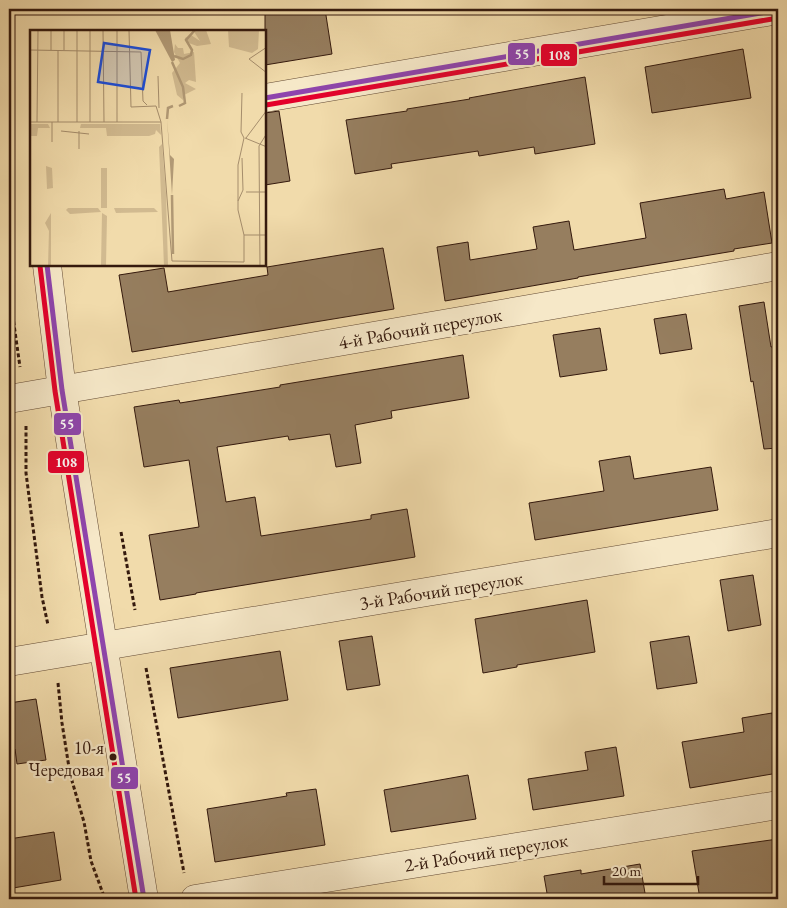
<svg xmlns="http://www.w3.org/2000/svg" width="787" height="908" viewBox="0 0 787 908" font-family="'EB Garamond',serif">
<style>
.building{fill:#967e5f;stroke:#34190d}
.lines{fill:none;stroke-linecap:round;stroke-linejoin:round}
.minor-casing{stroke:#634a34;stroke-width:29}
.tertiary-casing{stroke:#634a34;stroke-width:29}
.path{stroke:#34190d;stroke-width:3;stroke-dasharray:4 2.5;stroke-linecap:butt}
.minor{stroke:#f6e8c8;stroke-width:28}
.tertiary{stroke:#f6e8c8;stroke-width:28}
.bus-1-casing{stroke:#f6e8c8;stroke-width:9}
.bus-2-casing{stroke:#f6e8c8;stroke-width:9}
.bus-1{stroke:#8e44ad;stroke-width:5}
.bus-2{stroke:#e4002b;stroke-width:5}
.bus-dot{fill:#34190d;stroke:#f6e8c8;stroke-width:2}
.labels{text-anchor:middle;stroke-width:4.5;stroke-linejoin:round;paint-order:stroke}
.bus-label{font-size:18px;fill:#34190d;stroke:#f6e8c8;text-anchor:end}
.street-label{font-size:19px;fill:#34190d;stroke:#f6e8c8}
.inset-river{fill:none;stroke:#b19975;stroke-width:2.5}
.inset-road{fill:none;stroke:#a58d6c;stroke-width:1}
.view{fill:#1d4ed8;fill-opacity:0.15;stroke:#1d4ed8;stroke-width:2.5}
.inset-edge{fill:none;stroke:#34190d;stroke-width:2.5}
.line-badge{stroke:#f6e8c8;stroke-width:2}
.badge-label{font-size:14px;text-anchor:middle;font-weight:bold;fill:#fff}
</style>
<rect width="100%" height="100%" fill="#f1dbab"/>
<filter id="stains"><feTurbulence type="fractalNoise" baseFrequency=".004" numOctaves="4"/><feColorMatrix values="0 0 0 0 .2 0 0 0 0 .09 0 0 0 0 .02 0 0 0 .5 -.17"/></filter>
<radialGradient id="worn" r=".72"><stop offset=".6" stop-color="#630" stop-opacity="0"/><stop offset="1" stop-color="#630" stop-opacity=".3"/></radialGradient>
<g class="building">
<polygon points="265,9 325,9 332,54 265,65"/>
<polygon points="743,49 751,98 652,113 645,67"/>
<polygon points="585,77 595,144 535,154 534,147 479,156 478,151 391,164 392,168 355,174 346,120 407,111 407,109 470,99 469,98"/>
<polygon points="279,111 290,181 265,185 265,113"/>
<polygon points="724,189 726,199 764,192 772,243 734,249 734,251 578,277 578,278 445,301 437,247 468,242 470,260 537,249 533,227 569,221 574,250 646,238 640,203"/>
<polygon points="383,248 394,309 132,352 119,275 164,268 168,292 268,275 267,267"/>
<polygon points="764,302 771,347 778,346 778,448 764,449 753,381 751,382 739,306"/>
<polygon points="686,314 692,349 660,354 654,319"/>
<polygon points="600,328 607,370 560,377 553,335"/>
<polygon points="463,355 469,398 391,411 392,418 355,425 361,463 336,467 330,434 289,440 288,436 217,447 226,502 255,497 261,536 371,519 371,515 407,509 415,557 196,593 196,594 160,600 149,535 199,527 189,460 144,467 134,407 179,400 180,403 280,387 280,385"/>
<polygon points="630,456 634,479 711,467 718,510 535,540 529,503 604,491 599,461"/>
<polygon points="753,575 761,625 728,631 720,580"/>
<polygon points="587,600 595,652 517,665 517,667 483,673 475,619"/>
<polygon points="372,636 380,685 347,690 339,641"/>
<polygon points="689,636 697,683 657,689 650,642"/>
<polygon points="280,651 288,700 178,718 170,668"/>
<polygon points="36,699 46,760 17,764 15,749 9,750 9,703"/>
<polygon points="772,713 778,749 778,773 690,788 682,742 744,732 742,718"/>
<polygon points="616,747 624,796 533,810 528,779 588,770 585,752"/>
<polygon points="468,775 476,819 391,832 384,790"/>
<polygon points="316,789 325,845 215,862 207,809 287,796 286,793"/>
<polygon points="54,832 61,880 13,888 9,858 9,839"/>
<polygon points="778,839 778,895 754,899 700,899 692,851"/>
<polygon points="640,864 646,899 548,899 544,876 581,870 581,874"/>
</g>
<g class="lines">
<g class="minor-casing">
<g id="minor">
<polyline points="9,399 778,266"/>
<polyline points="9,662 778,533"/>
<polyline points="195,899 778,805"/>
</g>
</g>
<g class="tertiary-casing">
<g id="tertiary">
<polyline points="265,98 778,10"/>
<polyline points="47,265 62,390 144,899"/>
</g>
</g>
<g class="path">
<polyline points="9,289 20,367"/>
<polyline points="26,426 26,473 42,597 48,625"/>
<polyline points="121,532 135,610"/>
<polyline points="146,668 184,873"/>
<polyline points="58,683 62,723 70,774 84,822 91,861 105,899"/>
</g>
<use href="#minor" class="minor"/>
<use href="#tertiary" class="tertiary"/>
<g class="bus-1-casing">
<g id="bus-1">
<polyline points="265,98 778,10"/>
<polyline points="47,265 62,390 144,899"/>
</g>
</g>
<g class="bus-2-casing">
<g id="bus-2">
<polyline points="266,105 778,18"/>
<polyline points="40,266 55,391 136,899"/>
</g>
</g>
<use href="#bus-1" class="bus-1"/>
<use href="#bus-2" class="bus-2"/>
</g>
<circle class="bus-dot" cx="113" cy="757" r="4.5"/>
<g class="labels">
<g class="bus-label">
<text x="104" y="754">10-я<tspan x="104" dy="22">Чередовая</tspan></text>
</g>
<g class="street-label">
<text transform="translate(420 328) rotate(-10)" y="7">4-й Рабочий переулок</text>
<text transform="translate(441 590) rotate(-9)" y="7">3-й Рабочий переулок</text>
<text transform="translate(486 852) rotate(-9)" y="7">2-й Рабочий переулок</text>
</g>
</g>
<g transform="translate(30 30)">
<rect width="236" height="236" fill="#f1dbab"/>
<path d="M163 0H176L181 14 167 16 156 12 155 8 161 5 170 11ZM198 0H229L228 19 222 23 199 17ZM145 14 148 18H153L154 24 164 22 166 52 159 50 155 53 166 59 154 65 153 70 147 65 142 43 150 33 144 22ZM0 94H18L20 98H8L7 106H0ZM51 94H130L131 105 126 100 125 104 119 106H77L76 98H50ZM132 114 136 163 138 236H134L129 117ZM16 136 22 138 23 158 17 159ZM71 138H77V178H71ZM38 178H68L71 182 40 184 36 180ZM84 178H124L128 182 86 183ZM21 183V236H18L19 201 15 193ZM72 183 77 186 76 236 71 235Z" fill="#d1ba90"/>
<path d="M125 0H140L145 30 142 32ZM137 89 140 125 144 129 142 165Z" fill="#b19975"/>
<path class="inset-river" d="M144 26 153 29 161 25 162 20 156 10 165 0M142 32 153 57 155 73 149 76M137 89 138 78 143 76M142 165 143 224"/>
<path class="inset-road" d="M21 0V20M47 0V92M60 0V92M73 0 74 92M87 0V92M99 0 101 77 126 76 131 92M237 17 219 29 237 43M0 20 111 22 113 71 117 75M28 20V92M34 20V0M128 46 129 78M212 63 211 102 214 108 208 135V180L214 205M0 92H131L142 231 214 232V205H237M7 92 8 0M31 101 59 104M215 108 237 117M216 108 237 80M22 112V92M49 119V101M216 162H237M208 171 213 160 212 128M230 237 229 116 237 103"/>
<path class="view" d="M74 13 120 20 113 59 68 52Z"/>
<rect width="236" height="236" class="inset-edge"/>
</g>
<g class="line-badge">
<rect x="507" y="42" width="29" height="24" rx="5" fill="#8e44ad"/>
<rect x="540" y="43" width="38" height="24" rx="5" fill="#e4002b"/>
<rect x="53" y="412" width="29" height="24" rx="5" fill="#8e44ad"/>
<rect x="47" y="450" width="38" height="24" rx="5" fill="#e4002b"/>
<rect x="110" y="766" width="29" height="24" rx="5" fill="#8e44ad"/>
</g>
<g class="badge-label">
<text x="522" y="59">55</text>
<text x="559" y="60">108</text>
<text x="67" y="429">55</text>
<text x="66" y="467">108</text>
<text x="124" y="783">55</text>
</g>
<rect width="787" height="908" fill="none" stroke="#f1dbab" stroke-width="30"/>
<rect x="10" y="10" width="767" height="888" fill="none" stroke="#34190d" stroke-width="2.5"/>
<rect x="15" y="15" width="757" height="878" fill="none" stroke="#34190d"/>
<path d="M604 876v8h94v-8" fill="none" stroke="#34190d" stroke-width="2.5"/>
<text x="612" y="876" font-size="15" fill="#34190d" stroke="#f6e8c8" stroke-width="4" paint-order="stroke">20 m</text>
<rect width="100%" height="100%" filter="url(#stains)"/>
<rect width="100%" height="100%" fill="url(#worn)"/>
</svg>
